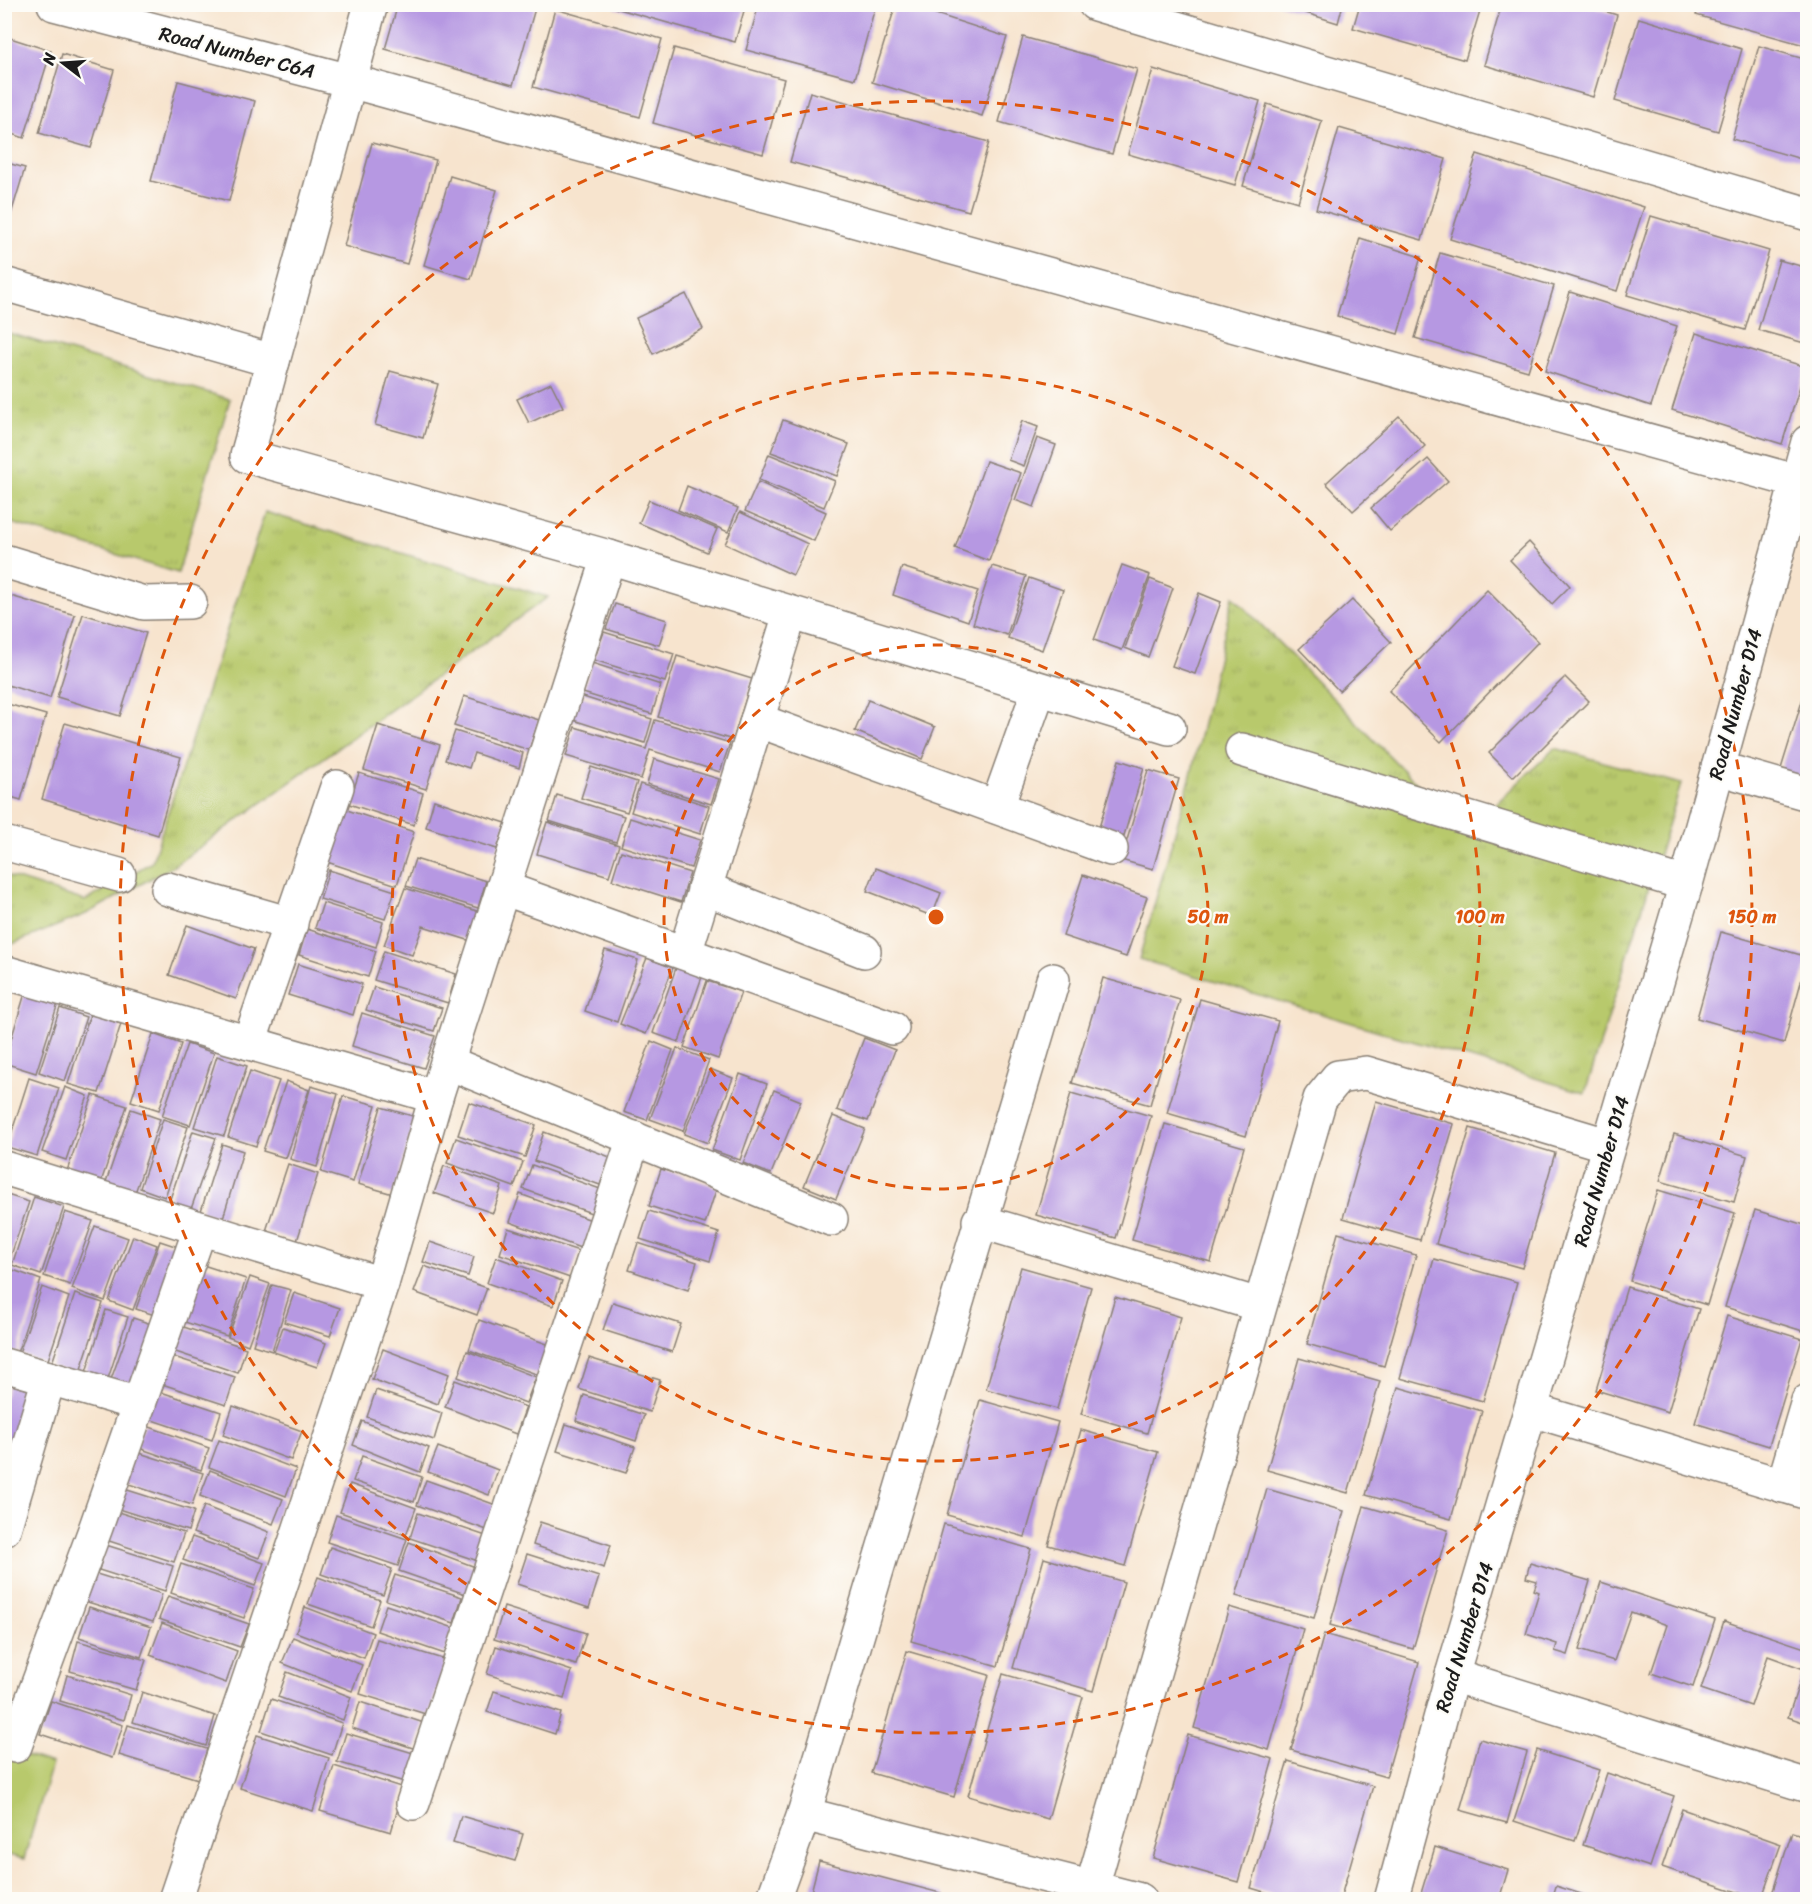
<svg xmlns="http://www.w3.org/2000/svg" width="1812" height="1904" viewBox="0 0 1812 1904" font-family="Sriracha,sans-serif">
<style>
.park{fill:url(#park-tufts);stroke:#6a7244;stroke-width:1.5}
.garden{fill:#b8c96c;stroke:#6a7244;stroke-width:1.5}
.building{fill:#b698e2}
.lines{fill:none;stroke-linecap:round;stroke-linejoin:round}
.street-casing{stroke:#8a8075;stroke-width:36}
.street{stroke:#fff;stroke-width:33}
.ring{fill:none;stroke:#de560d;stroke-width:3;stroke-dasharray:10 8}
.labels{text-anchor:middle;stroke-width:4.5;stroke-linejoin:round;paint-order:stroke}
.street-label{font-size:20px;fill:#1c1c1c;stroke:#fdfcf7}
.centre{fill:#de560d;stroke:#fdfcf7;stroke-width:3}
.ring-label{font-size:18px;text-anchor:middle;font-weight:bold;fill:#de560d;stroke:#fdfcf7;stroke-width:4.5;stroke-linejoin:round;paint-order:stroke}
</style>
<defs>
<pattern id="park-tufts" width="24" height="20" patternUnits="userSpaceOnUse" patternTransform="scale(1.5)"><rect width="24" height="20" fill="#b8c96c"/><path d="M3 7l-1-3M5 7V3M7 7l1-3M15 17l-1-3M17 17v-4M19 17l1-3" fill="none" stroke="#9eac5d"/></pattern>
</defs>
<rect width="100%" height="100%" fill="#fdfcf7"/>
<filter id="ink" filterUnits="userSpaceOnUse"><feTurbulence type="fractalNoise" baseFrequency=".0167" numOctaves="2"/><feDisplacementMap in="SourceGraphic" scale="12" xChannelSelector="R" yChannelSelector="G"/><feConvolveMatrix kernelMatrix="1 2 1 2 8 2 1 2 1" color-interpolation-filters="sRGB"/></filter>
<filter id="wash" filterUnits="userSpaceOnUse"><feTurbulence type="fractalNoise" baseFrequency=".008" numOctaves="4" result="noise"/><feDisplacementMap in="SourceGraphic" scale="24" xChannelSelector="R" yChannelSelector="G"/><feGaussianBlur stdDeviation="1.35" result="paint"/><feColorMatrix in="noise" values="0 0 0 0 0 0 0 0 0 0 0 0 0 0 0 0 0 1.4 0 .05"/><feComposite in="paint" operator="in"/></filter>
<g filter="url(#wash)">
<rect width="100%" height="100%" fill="#f7e4ce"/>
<g class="park">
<polygon points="5,332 230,399 178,573 5,521"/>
<polygon points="265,512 548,597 172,867 86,914 5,947 5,875 85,901 152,862"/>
<polygon points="1233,596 1465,833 1555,748 1681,784 1585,1093 1139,959 1190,779"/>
</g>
<polygon class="garden" points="4,1749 52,1764 24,1859 5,1854"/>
<g id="blocks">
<g class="building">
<polygon points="398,4 536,5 513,85 385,49"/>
<polygon points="616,4 746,4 735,42 615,8"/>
<polygon points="759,4 876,4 855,79 746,50"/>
<polygon points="896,4 905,4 1007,37 982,116 872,82"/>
<polygon points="1277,4 1343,4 1338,23"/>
<polygon points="1360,4 1482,4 1465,60 1353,28"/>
<polygon points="1502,4 1582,4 1617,15 1593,97 1484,65"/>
<polygon points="1699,4 1808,4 1808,46 1696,15"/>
<polygon points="555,9 662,39 640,117 533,87"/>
<polygon points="1639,18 1742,49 1718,131 1615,101"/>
<polygon points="4,36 51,51 24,138 4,131"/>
<polygon points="1023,37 1137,69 1112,154 999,122"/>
<polygon points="1759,46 1808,60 1808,161 1732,139"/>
<polygon points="674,48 784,79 763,154 653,123"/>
<polygon points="62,54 114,70 91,148 39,133"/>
<polygon points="1153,69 1260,101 1235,185 1128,154"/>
<polygon points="178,81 255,101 229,201 151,181"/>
<polygon points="810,92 989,142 969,211 790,162"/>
<polygon points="1267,104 1322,121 1298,202 1243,186"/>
<polygon points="1339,128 1446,159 1422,240 1316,209"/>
<polygon points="372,143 436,160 407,264 344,246"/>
<polygon points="1477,154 1644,207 1617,291 1450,239"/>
<polygon points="4,162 25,168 5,234 4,234"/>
<polygon points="450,176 497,190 471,279 424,265"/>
<polygon points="1651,216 1769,251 1745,330 1627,295"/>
<polygon points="1360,238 1421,257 1398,334 1337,316"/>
<polygon points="1440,253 1554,286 1528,371 1415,338"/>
<polygon points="1779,260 1808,268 1808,344 1758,330"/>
<polygon points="1570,292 1677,326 1651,406 1545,371"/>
<polygon points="686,294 703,329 653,354 636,318"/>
<polygon points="1696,333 1806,367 1782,444 1672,410"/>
<polygon points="390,371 438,384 423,438 375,425"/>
<polygon points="551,383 563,407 529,423 517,399"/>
<polygon points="1399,416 1425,446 1353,511 1326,483"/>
<polygon points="783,420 849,444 837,476 771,452"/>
<polygon points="1022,421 1038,427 1024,466 1008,460"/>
<polygon points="1037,438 1056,445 1034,507 1015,500"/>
<polygon points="769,454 835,481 824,507 759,480"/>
<polygon points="1428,459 1448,481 1390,531 1371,508"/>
<polygon points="986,461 1021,473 989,561 955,548"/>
<polygon points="758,482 826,512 814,541 745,511"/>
<polygon points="687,486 738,508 728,532 678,510"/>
<polygon points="649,500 717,529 707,552 639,523"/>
<polygon points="740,512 808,544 793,575 725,544"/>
<polygon points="1529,542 1570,586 1552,604 1510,560"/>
<polygon points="1122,565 1150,575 1122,650 1094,640"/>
<polygon points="992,566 1026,576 1007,635 973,624"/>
<polygon points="902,567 978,591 968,621 893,595"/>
<polygon points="1029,578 1063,590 1042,650 1008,638"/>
<polygon points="1150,579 1173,588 1148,657 1125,648"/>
<polygon points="1487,590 1538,642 1441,742 1389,691"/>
<polygon points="1199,593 1221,602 1195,674 1172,666"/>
<polygon points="4,594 75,615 50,698 4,684"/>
<polygon points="1352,600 1391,642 1339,691 1299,649"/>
<polygon points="615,604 667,620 659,645 606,629"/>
<polygon points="83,614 146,633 120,716 57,697"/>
<polygon points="604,632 674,654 665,682 594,660"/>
<polygon points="677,656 752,679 733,740 658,717"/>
<polygon points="592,663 661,685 652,714 583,693"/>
<polygon points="1565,677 1589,701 1513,777 1489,753"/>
<polygon points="1807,685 1808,685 1808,781 1780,772"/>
<polygon points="577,695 652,719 645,743 570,719"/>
<polygon points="464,696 539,720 529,750 454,726"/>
<polygon points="868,700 935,727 922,759 855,731"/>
<polygon points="4,703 46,715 21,800 4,795"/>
<polygon points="655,720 730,743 720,772 650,750 641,779 566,756 575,727 646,749"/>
<polygon points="65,723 181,757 158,835 42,799"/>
<polygon points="378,725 440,745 426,789 364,770"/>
<polygon points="455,731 523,753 519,768 474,753 469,768 445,760"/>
<polygon points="654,759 719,779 711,804 647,784"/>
<polygon points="1119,760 1144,768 1123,839 1098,831"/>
<polygon points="591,767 637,782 627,812 581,798"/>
<polygon points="1148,770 1179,779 1153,869 1121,860"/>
<polygon points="359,773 423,793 414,825 349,804"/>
<polygon points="640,784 709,806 700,834 631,812"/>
<polygon points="557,795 624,816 616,842 549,821"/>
<polygon points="434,800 506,823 497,849 426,827"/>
<polygon points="344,809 414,832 397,885 327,862"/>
<polygon points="630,818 700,840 691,868 621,846"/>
<polygon points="547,822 619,845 609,876 537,854"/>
<polygon points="621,851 690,873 681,902 612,880"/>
<polygon points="415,859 486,881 478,908 406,886"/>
<polygon points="876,868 941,893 932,916 867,891"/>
<polygon points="329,870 395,891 385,919 320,899"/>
<polygon points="1083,875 1147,897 1126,957 1063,936"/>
<polygon points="405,888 480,912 471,941 423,926 412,955 384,945"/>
<polygon points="323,903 383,922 376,947 315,928"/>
<polygon points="187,925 254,949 236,999 169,975"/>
<polygon points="307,929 376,951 368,977 299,955"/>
<polygon points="1721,932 1808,957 1784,1043 1697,1018"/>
<polygon points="605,950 638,960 617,1022 585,1011"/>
<polygon points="384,951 456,974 448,1003 374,980"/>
<polygon points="647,958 673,968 646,1034 620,1024"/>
<polygon points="298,964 362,984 353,1015 288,995"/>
<polygon points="677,965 703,974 679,1042 653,1033"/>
<polygon points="1103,978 1180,1000 1150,1105 1072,1083"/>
<polygon points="707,981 741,992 718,1059 684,1047"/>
<polygon points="374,987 442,1008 434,1031 366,1010"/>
<polygon points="26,990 59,1000 36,1073 4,1063"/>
<polygon points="1200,999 1278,1021 1246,1136 1167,1113"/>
<polygon points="60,1008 86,1017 65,1081 39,1072"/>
<polygon points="362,1013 435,1036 424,1068 352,1046"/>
<polygon points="90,1014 121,1024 99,1093 68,1084"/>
<polygon points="153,1034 181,1044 159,1110 131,1101"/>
<polygon points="864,1038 895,1050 868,1121 837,1110"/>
<polygon points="651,1041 673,1050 647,1120 624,1112"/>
<polygon points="187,1044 214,1053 190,1125 162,1116"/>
<polygon points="677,1048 709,1060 683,1131 650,1119"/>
<polygon points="217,1056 247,1066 224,1136 194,1127"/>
<polygon points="710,1069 733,1078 708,1143 684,1134"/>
<polygon points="250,1071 279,1081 256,1146 228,1137"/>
<polygon points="740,1074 767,1084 740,1160 712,1150"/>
<polygon points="29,1078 59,1088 37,1156 7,1147"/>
<polygon points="286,1081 309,1090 286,1158 263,1151"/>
<polygon points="311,1086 338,1094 317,1167 290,1159"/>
<polygon points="65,1087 88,1096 66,1160 42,1152"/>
<polygon points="774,1090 801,1101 771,1174 743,1163"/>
<polygon points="1071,1093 1151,1116 1116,1238 1036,1215"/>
<polygon points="93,1095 127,1106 101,1182 67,1171"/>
<polygon points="343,1096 376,1105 353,1182 321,1172"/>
<polygon points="1376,1101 1454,1124 1420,1240 1343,1218"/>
<polygon points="469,1102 536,1125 525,1157 458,1135"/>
<polygon points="381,1107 416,1117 393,1194 358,1184"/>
<polygon points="131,1109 160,1119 135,1193 106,1182"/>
<polygon points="833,1116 865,1129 836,1199 804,1186"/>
<polygon points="163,1119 188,1127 165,1197 140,1188"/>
<polygon points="1165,1124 1244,1147 1211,1262 1132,1240"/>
<polygon points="1470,1128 1555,1153 1522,1268 1436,1244"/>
<polygon points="193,1131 216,1138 191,1209 169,1202"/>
<polygon points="544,1132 610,1157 600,1185 534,1161"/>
<polygon points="1674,1134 1747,1156 1734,1202 1660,1181"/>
<polygon points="456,1138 523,1162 514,1187 447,1163"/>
<polygon points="222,1144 243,1151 223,1218 201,1211"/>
<polygon points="288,1164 318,1174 297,1241 266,1231"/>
<polygon points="532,1165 606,1191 597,1215 523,1189"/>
<polygon points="444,1166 502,1186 493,1213 434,1193"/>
<polygon points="661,1169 717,1187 705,1224 649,1206"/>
<polygon points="1658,1190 1735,1213 1707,1305 1630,1281"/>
<polygon points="4,1194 29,1202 5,1273 4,1273"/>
<polygon points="520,1194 594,1221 583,1249 510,1222"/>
<polygon points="34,1197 64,1207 41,1275 12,1265"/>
<polygon points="1755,1210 1808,1226 1808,1318 1803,1331 1725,1307"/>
<polygon points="649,1211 719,1233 710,1261 640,1239"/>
<polygon points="65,1212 93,1221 70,1285 44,1276"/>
<polygon points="95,1226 128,1238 105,1301 72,1289"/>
<polygon points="508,1228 579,1251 570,1278 500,1254"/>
<polygon points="1338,1233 1416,1255 1384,1366 1307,1344"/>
<polygon points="133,1236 157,1245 133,1310 109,1301"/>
<polygon points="160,1241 187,1250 164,1318 136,1309"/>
<polygon points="430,1242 474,1257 468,1276 423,1262"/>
<polygon points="638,1243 697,1262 688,1290 629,1270"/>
<polygon points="496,1257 562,1281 553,1306 487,1283"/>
<polygon points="1434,1259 1517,1282 1483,1401 1400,1378"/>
<polygon points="203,1265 246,1279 227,1336 185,1322"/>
<polygon points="424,1266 487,1288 477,1315 414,1292"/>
<polygon points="1021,1267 1091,1287 1057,1409 986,1389"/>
<polygon points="13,1270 41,1280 17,1353 4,1349 4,1295"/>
<polygon points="250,1277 270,1284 248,1345 228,1337"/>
<polygon points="272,1285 291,1290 272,1351 253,1345"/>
<polygon points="42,1287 69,1297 47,1363 19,1353"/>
<polygon points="1627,1287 1699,1309 1668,1412 1596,1390"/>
<polygon points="294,1293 340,1308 330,1336 284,1322"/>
<polygon points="75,1294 103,1303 79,1375 51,1366"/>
<polygon points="1115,1297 1181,1317 1147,1433 1081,1414"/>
<polygon points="613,1302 681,1324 672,1352 603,1330"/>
<polygon points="106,1310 128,1317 107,1382 85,1375"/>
<polygon points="1727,1316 1802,1339 1769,1446 1695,1423"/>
<polygon points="133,1318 160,1327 137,1391 110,1382"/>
<polygon points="479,1320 550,1345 539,1375 469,1350"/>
<polygon points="175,1324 246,1348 238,1373 167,1349"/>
<polygon points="283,1327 326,1343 317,1367 274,1352"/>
<polygon points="383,1349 449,1374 438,1404 372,1379"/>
<polygon points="467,1351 536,1377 526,1403 458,1377"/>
<polygon points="168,1355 235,1377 226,1405 159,1383"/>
<polygon points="589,1358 660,1380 650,1412 579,1389"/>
<polygon points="1299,1358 1380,1381 1348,1493 1267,1470"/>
<polygon points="455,1380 526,1407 516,1434 445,1407"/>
<polygon points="9,1384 33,1391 13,1459 4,1457 4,1399"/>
<polygon points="1398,1387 1482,1411 1451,1519 1366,1495"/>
<polygon points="152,1389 221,1412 212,1440 143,1417"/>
<polygon points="376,1390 442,1413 434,1440 367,1417"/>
<polygon points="584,1395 644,1415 636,1441 576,1421"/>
<polygon points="980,1400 1058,1422 1025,1537 947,1515"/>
<polygon points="233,1406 302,1431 291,1460 223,1435"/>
<polygon points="362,1421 429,1448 420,1472 353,1445"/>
<polygon points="566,1424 635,1447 626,1473 557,1451"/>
<polygon points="144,1425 209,1448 201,1470 136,1447"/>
<polygon points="1081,1430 1158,1452 1125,1566 1048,1545"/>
<polygon points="219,1440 296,1469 286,1496 209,1467"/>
<polygon points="438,1447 498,1470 489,1495 428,1472"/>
<polygon points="133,1451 203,1473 192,1505 123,1482"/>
<polygon points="362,1456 422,1477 414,1502 353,1481"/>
<polygon points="210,1470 283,1499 273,1524 200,1496"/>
<polygon points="426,1480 496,1505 487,1530 417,1505"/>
<polygon points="350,1484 416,1508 406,1535 340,1512"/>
<polygon points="121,1488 194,1511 188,1531 115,1508"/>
<polygon points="1267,1489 1344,1511 1314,1618 1236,1596"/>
<polygon points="204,1506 269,1532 259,1558 193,1533"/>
<polygon points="1364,1506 1448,1530 1413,1649 1330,1625"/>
<polygon points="115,1511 184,1533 174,1562 106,1540"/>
<polygon points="418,1513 486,1536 478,1561 410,1538"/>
<polygon points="336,1515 407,1539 398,1566 327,1542"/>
<polygon points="540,1522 611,1545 604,1568 533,1545"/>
<polygon points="944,1524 1031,1549 998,1666 911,1641"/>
<polygon points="192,1537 264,1563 255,1586 183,1560"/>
<polygon points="409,1542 478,1568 468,1595 399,1571"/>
<polygon points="106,1545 173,1566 165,1591 99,1570"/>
<polygon points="330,1547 392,1569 383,1595 321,1574"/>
<polygon points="527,1554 599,1577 589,1608 517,1584"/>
<polygon points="1044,1558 1124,1582 1093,1691 1013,1668"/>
<polygon points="1530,1563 1590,1581 1568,1655 1555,1651 1557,1644 1526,1634 1539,1592 1534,1590 1537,1581 1526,1578"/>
<polygon points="181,1564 254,1589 244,1618 171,1593"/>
<polygon points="90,1572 162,1594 153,1622 81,1600"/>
<polygon points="395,1575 462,1597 454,1623 386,1600"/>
<polygon points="318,1577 380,1600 371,1626 308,1604"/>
<polygon points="1601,1582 1715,1620 1693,1687 1651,1673 1667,1625 1631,1612 1614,1661 1579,1650"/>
<polygon points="168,1596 249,1624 240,1647 159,1619"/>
<polygon points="386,1605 454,1628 445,1654 377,1631"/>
<polygon points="89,1607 151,1627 141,1657 79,1637"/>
<polygon points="305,1607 373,1633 364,1658 296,1632"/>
<polygon points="504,1607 586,1633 576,1665 494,1639"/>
<polygon points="1229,1607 1303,1629 1269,1750 1194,1728"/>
<polygon points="1724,1621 1808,1649 1808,1724 1788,1717 1804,1669 1768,1656 1751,1706 1701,1689"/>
<polygon points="162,1623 237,1651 226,1683 150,1655"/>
<polygon points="1324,1634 1419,1662 1386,1777 1291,1750"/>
<polygon points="293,1637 362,1665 352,1691 282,1663"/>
<polygon points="377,1639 446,1660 429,1715 360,1694"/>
<polygon points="78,1641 146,1660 136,1690 70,1671"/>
<polygon points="496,1646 572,1671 564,1699 487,1674"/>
<polygon points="907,1651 989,1675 954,1797 871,1773"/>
<polygon points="287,1672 351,1697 343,1720 278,1697"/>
<polygon points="1003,1674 1083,1697 1048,1819 968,1796"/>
<polygon points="67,1675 131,1695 124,1720 60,1701"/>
<polygon points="494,1691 561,1713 555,1734 487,1712"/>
<polygon points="142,1692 215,1716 206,1746 133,1722"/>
<polygon points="271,1699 342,1723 332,1755 261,1731"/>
<polygon points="51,1701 123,1725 112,1758 40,1734"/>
<polygon points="360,1702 424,1723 416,1749 352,1728"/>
<polygon points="128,1725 207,1749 198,1779 119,1755"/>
<polygon points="346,1733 420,1755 411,1784 337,1762"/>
<polygon points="257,1735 329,1758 313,1811 240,1788"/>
<polygon points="1188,1735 1273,1759 1238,1882 1153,1858"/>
<polygon points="1480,1739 1527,1752 1507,1823 1460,1810"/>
<polygon points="1537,1750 1599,1770 1575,1841 1514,1821"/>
<polygon points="1288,1761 1373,1786 1340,1900 1291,1900 1251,1888"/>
<polygon points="334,1766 404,1788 391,1832 320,1811"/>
<polygon points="1607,1773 1674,1796 1650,1867 1583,1845"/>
<polygon points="1682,1809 1781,1844 1761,1900 1662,1867"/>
<polygon points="461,1816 523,1834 515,1861 453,1843"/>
<polygon points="1792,1832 1808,1837 1808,1900 1770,1900"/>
<polygon points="1435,1847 1508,1870 1499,1900 1419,1900"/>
<polygon points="819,1861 944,1894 943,1900 809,1900"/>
<polygon points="1556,1886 1597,1899 1597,1900 1552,1900"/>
</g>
</g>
</g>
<g filter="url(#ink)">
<use href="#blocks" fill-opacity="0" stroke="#8a8075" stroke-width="1.5"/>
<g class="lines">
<g class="street-casing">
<g id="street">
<polyline points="54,4 350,81 1795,481"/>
<polyline points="371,4 247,456 609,557 1169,728"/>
<polyline points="1095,4 1808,214"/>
<polyline points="4,284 273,361"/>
<polyline points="4,561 144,603 190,602"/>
<polyline points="757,720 1111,849"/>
<polyline points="1242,750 1686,884"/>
<polyline points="1718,768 1808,794"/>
<polyline points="997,807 1039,689"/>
<polyline points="4,843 119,875"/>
<polyline points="503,888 892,1028"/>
<polyline points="704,888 864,951"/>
<polyline points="168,889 291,924"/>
<polyline points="685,953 790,614"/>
<polyline points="4,972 436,1097"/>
<polyline points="249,1043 337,787"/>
<polyline points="449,1063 831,1219"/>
<polyline points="4,1168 382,1284"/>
<polyline points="979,1221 1259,1305"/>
<polyline points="4,1365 139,1404"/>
<polyline points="1532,1410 1808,1493"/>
<polyline points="1783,1486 1808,1401"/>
<polyline points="4,1529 49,1378"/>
<polyline points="1452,1675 1808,1786"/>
<polyline points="15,1746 96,1527 200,1229"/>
<polyline points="413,1803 634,1138"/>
<polyline points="804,1814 1140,1900"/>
<polyline points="1092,1887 1320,1099 1338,1077 1366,1073 1607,1145"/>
<polyline points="175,1900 382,1284 436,1097 609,557"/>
<polyline points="773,1900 804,1814 1053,980"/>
<polyline points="1391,1900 1452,1675 1686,884 1808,442"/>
</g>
</g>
<use href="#street" class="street"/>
</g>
</g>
<g class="ring">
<circle cx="936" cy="917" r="272"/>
<circle cx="936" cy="917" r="544"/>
<circle cx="936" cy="917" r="816"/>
</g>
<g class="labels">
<g class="street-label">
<text transform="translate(237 52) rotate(14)" y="7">Road Number C6A</text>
<text transform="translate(1735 704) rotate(-75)" y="7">Road Number D14</text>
<text transform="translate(1601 1171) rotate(-74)" y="7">Road Number D14</text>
<text transform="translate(1464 1637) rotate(-73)" y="7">Road Number D14</text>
</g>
</g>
<circle cx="936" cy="917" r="9" class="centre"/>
<g class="ring-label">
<text x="1208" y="923">50 m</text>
<text x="1480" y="923">100 m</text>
<text x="1752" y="923">150 m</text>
</g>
<rect width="1812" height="1904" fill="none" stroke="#fdfcf7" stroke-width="24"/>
<g transform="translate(63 63) rotate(287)" stroke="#fdfcf7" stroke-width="4.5" paint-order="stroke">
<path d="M0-4.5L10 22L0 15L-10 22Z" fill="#1c1c1c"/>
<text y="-9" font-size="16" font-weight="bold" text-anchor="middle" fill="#1c1c1c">N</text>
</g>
</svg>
